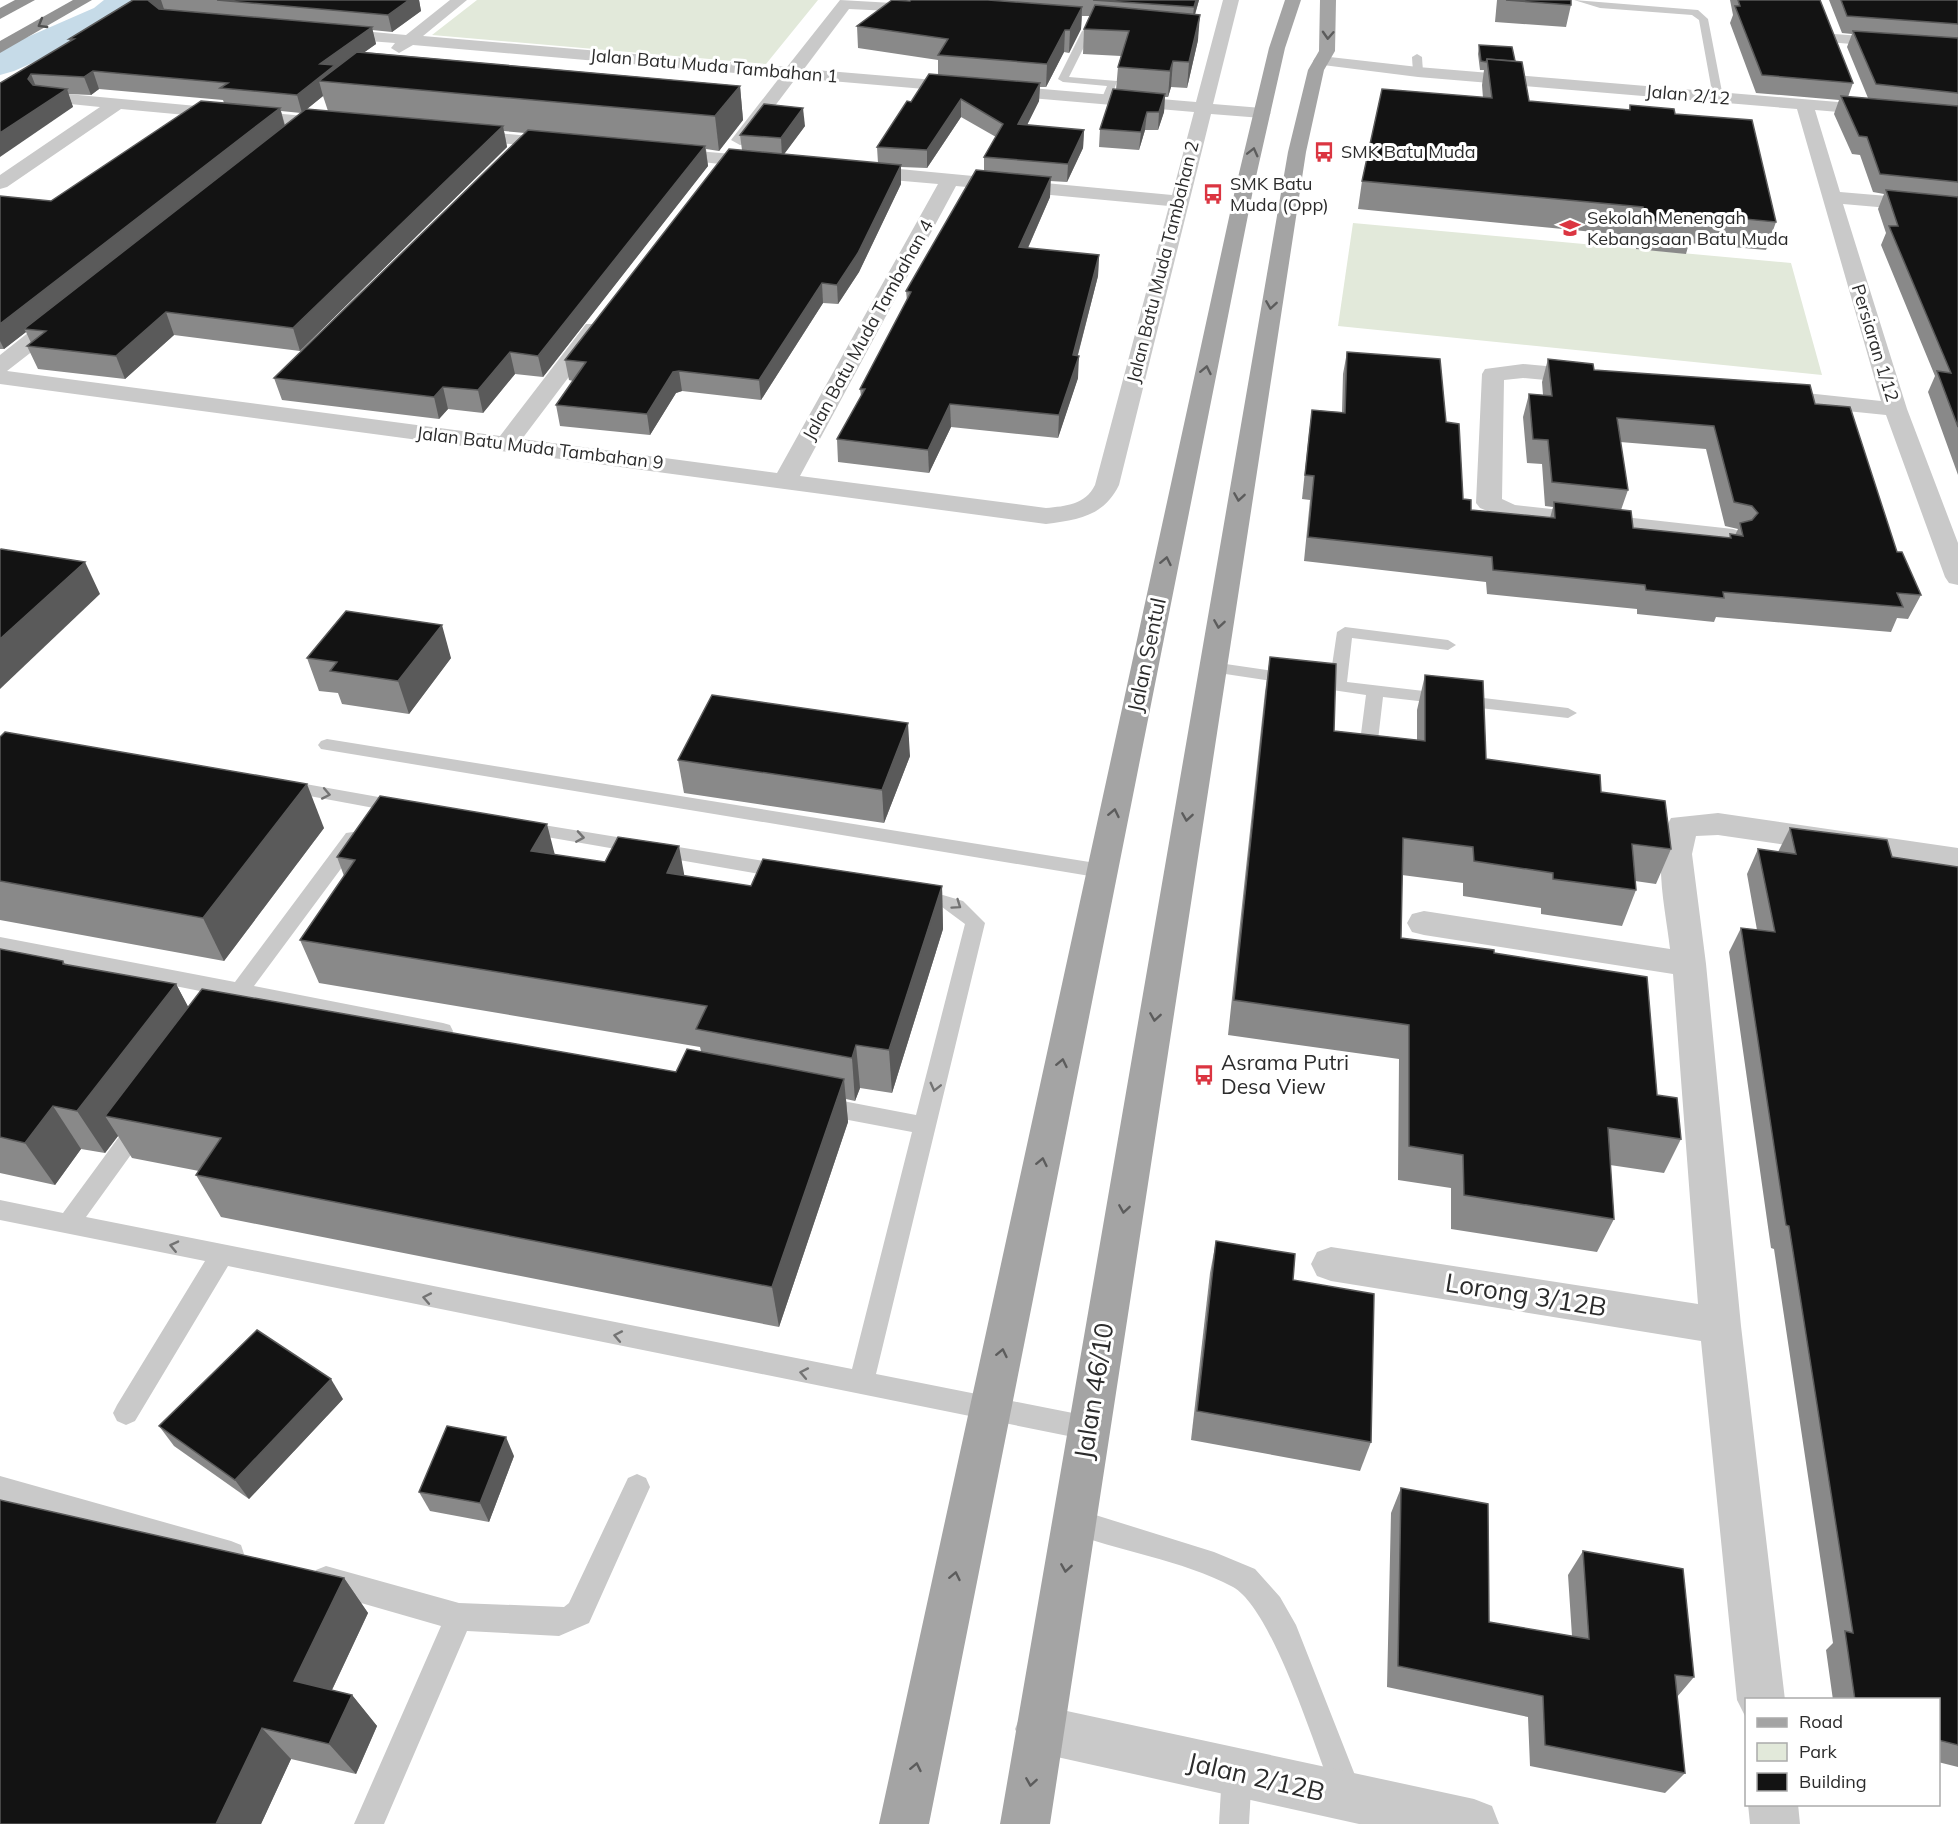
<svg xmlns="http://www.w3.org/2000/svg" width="1958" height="1824" viewBox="0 0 1958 1824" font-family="Mulish,sans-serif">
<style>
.green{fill:#e2e9da}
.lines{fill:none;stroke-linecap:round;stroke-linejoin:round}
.river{fill:#c6dbe8;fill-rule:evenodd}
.service{fill:#c9c9c9;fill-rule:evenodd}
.minor{fill:#c9c9c9;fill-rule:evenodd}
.primary{fill:#a4a4a4;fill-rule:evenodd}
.motorway{fill:#939393;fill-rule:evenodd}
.wall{fill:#898989;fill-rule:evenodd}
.shaded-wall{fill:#5a5a5a}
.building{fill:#131313;stroke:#5a5a5a;stroke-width:1.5}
.oneway{stroke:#505050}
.oneway2{stroke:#5c5c5c}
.oneway3{stroke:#737373}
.labels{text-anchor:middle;stroke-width:6;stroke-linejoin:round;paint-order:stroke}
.far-street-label{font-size:18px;fill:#2c2c2c;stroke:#fff}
.far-poi-label{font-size:18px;fill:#2c2c2c;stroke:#fff;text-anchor:start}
.street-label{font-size:21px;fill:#2c2c2c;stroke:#fff}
.poi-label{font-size:21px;fill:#2c2c2c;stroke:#fff;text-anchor:start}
.near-street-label{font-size:26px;fill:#2c2c2c;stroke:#fff}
</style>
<rect width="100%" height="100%" fill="#fff"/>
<g class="green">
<polygon points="477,0 818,0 766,64 432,35"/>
<polygon points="1353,223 1791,263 1822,375 1338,326"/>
</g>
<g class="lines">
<polygon class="river" points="104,0 145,0 120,24 14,71 0,75 0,49 94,8"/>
<g class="service">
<polygon points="1574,0 1698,10 1708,19 1723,97 1718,100 1713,97 1699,20 1692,15 1600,8"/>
<polygon points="1087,28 1092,31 1069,77 1117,81 1110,102 1101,100 1107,86 1063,82 1058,79 1082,31"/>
<polygon points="1417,54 1422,57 1423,72 1418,75 1413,72 1412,57"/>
<polygon points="1345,627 1448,640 1456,645 1448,650 1352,638 1347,682 1568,708 1577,713 1568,718 1383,697 1376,757 1367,763 1358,757 1366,695 1212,672 1204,667 1212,662 1330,679 1337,632"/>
<polygon points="327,739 1102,864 1109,866 1112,871 1109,876 1102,878 321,749 318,745 321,741"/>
<polygon points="283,780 401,801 407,803 410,807 407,811 401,813 277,790 274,786"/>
<polygon points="525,822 783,864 790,866 793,871 790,876 783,878 518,832 516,828 518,824"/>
<path d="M353 832 360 833 362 838 360 843 254 986 443 1023 450 1025 453 1031 450 1037 443 1039 244 1000C239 1007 235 1008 226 1005L223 1000 225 996 0 951V937L235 982 346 833Z"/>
<polygon points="916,887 963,901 985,923 876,1374 1088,1416 1097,1420 1101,1428 1097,1436 1088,1440 228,1266 135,1421 126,1425 117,1421 113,1413 117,1405 205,1261 0,1220 0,1200 63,1213 132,1119 140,1116 148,1119 151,1125 148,1131 86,1217 852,1369 912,1132 822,1115 814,1112 811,1106 814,1100 822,1097 916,1115 965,924 942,907 909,899 906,894 909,889"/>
<polygon points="637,1474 646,1478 650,1487 589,1623 559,1636 467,1631 384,1824 354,1824 441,1626 316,1590 312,1580 316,1570 326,1566 459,1603 564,1607 569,1603 628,1478"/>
<polygon points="0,1476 231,1541 241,1545 244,1554 241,1563 231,1567 0,1502"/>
<path d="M1073 1508 1214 1552 1255 1569 1280 1597 1296 1625 1362 1793 1357 1803 1347 1808 1337 1803C1317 1756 1274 1610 1233 1587 1181 1559 1118 1552 1064 1530L1060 1521 1064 1512Z"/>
<polygon points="1237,1757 1247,1762 1252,1772 1249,1824 1219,1824 1222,1772 1227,1762"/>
</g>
<g class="minor">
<path d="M450 0H467L423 36 787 67 840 0 928 5 933 7 936 10 933 13 849 9 804 69 1196 102 1223 0H1239L1213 104 1262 108 1271 113 1262 118 1211 114 1119 485C1104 516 1078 520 1046 524L0 384V355L58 309H74L77 314 74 319 7 371 500 436 586 324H602L605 329 522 439 777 473 938 184 857 177 848 171 850 167 857 165 1172 195 1194 112 796 78 746 144 740 145 731 140 780 77 413 45 399 53 391 48 395 43 329 38 321 33 329 28 406 35ZM956 186 1169 206 1095 485C1085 505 1066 506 1046 508L800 476Z"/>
<polygon points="1834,34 1958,43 1958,53 1828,42 1826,39"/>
<polygon points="1321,56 1418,67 1958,112 1958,122 1815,110 1840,192 1958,202 1958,214 1843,204 1907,409 1958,543 1958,585 1949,583 1945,577 1886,415 1768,403 1760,401 1757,396 1760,391 1768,389 1881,401 1797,109 1418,77 1315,64 1313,61 1315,58"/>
<polygon points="46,92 336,119 345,124 336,129 121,109 7,187 0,189 0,175 100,107 40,101 37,97"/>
<polygon points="462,130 563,139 572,144 563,149 456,139 453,135"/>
<polygon points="662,148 766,157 775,163 766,169 656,157 653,153"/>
<polygon points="1523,364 1589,370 1597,372 1600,377 1597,382 1589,384 1523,378 1504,380 1502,499 1515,505 1733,529 1742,532 1746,537 1742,542 1733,545 1510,520 1480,508 1476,503 1482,374 1485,369"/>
<path d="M1718 813 1958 848V870L1718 835 1696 836 1692 854 1706 964 1741 1326 1785 1700H1746V1718L1737 1700 1701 1341 1331 1281 1317 1276 1311 1264 1317 1252 1331 1247 1698 1304 1673 974 1424 935 1412 932 1407 923 1412 914 1424 911 1670 949C1666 911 1651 852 1671 818Z"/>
<polygon points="1039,1705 1474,1799 1492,1806 1499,1824 1359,1824 1039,1753 1022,1746 1015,1729 1022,1712"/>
<polygon points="1748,1804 1798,1804 1800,1824 1750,1824"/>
</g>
<g class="primary">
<polygon points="1285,0 1301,0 1285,48 1253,190 929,1824 879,1824 1235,190 1269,48"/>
<polygon points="1320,0 1336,0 1335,51 1324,70 1306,152 1050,1824 1000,1824 1288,152 1308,70 1319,51"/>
</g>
<g class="motorway">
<polygon points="15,0 35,0 0,19 0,8"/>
<polygon points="73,0 92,0 0,53 0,41"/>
</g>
</g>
<g class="wall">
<path d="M133 0H419L421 11 392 32 372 30 376 44 364 52 740 86 743 120 719 151 706 149 708 166 543 377 515 374 483 413 448 409 439 419 282 400 274 378 525 133 504 131 507 147 300 351 174 335 125 379 38 369 27 346 31 343 26 332 4 349H0V196L51 201 224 103 223 100 99 89 91 95 68 94 73 107 0 83 70 42 69 39ZM323 96 328 111 307 109ZM281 111 301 113 285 125Z"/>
<polygon points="911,0 1199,0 1195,15 1198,40 1187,88 1171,87 1168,97 1165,97 1164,112 1158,130 1145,130 1139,150 1099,147 1100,129 1116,90 1118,67 1121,56 1083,54 1084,29 1090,16 1082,16 1081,29 1069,53 1064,52 1046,87 1040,87 1039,101 1027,125 1084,130 1083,148 1067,182 1050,181 1050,197 1028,248 1099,255 1098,276 1078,355 1078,378 1058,438 951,427 929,473 838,462 837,439 861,396 860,389 907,301 906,291 984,170 984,157 996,137 961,117 927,168 901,167 901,184 859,272 838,304 823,303 761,400 682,391 676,393 650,435 560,426 556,405 573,381 569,380 565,360 742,150 740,135 805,126 784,154 878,163 877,147 911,102 938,75 938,60 858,48 857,26 910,1"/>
<polygon points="1497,0 1571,0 1571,5 1566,27 1495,22"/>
<polygon points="1730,0 1820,0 1853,83 1848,97 1868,98 1847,47 1852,34 1842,33 1829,0 1958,0 1958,475 1928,392 1935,376 1881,245 1886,233 1878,209 1884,194 1873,192 1860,155 1852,154 1834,114 1839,100 1756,93 1730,23 1733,15"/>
<polygon points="1479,45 1515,61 1529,101 1629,110 1630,105 1675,114 1776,222 1766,250 1689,243 1686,254 1636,249 1635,236 1358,209 1362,181 1483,98 1482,85 1484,70 1480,70 1478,54"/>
<path d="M1347 352 1446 422 1463 499 1471 510 1550 518 1553 507 1545 506 1542 464 1527 463 1523 417 1529 394 1543 395 1542 382 1548 359 1594 370 1815 404 1921 595 1908 619 1897 618 1891 632 1716 617 1714 622 1637 614V609L1487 594 1486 582 1304 561 1310 500 1302 499 1309 433 1312 410 1342 412 1343 374ZM1620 442 1706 449 1725 526 1738 529 1735 535 1730 534 1729 538 1633 528 1621 510 1628 490Z"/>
<polygon points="1270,657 1334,731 1417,740 1417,710 1425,675 1486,759 1601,792 1671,849 1656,884 1635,881 1636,890 1622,926 1541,914 1541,908 1463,896 1463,883 1402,875 1401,938 1494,953 1657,1095 1681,1139 1664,1173 1610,1165 1614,1219 1597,1252 1451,1229 1451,1188 1398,1180 1399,1059 1228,1035 1265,692"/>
<polygon points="307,658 451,658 409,714 342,704 338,693 319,691"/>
<polygon points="0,737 324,828 224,961 0,920"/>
<polygon points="910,756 884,823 684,793 678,760"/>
<polygon points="1790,828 1892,857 1958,867 1958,1767 1938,1762 1938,1700 1833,1700 1826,1650 1833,1643 1774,1249 1771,1248 1729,952 1741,928 1757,930 1747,874 1758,849 1778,852"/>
<polygon points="555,855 751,886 942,886 943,929 892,1093 860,1088 855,1101 846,1099 848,1122 779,1327 221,1217 196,1175 199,1171 132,1158 118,1136 105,1153 81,1149 55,1185 0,1173 0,949 63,961 66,965 176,984 188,1007 676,1072 701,1051 700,1047 319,983 300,940 344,876 337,857"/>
<polygon points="1216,1241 1293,1280 1371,1442 1360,1471 1191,1440 1210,1273"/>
<polygon points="343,1399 249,1499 174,1446 159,1426"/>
<polygon points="514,1456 489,1522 430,1511 419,1492"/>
<polygon points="1401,1488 1489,1622 1572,1636 1568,1575 1583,1551 1694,1677 1677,1697 1685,1773 1665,1793 1530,1766 1528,1717 1387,1687 1391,1513"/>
<polygon points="344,1578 368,1613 332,1690 352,1695 377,1726 356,1774 291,1759 261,1824 0,1824"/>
</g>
<g class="shaded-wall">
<polygon points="152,0 161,0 165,12 155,18 149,1"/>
<polygon points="409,0 419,0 421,11 392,32 388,15"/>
<polygon points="1196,0 1199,0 1192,24 1194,7"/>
<polygon points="1082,7 1081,29 1069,53 1070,30"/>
<polygon points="1200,15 1198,40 1187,88 1189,62"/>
<polygon points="372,27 376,44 337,72 319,81 323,96 302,113 297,95 320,64"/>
<polygon points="1065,30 1064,52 1046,87 1047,64"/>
<polygon points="1173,61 1171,87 1168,97 1170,71"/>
<polygon points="93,71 99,89 91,95 84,77"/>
<polygon points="31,74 38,92 28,79"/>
<polygon points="1040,83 1039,101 1018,143 1018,124"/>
<polygon points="740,86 743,120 719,151 715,116"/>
<polygon points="67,89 73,107 0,157 0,133"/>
<polygon points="1165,94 1164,112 1158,130 1159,112"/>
<polygon points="961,99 961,117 927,168 927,150"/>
<polygon points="280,108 285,127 24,329 26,332 4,349 0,341 0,324"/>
<polygon points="803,108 805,126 782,157 781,138"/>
<polygon points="1147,112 1145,130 1139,150 1141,132"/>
<polygon points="503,126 507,147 300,351 293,328"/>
<polygon points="1084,130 1083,148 1067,182 1068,164"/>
<polygon points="705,146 708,166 543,377 538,356"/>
<polygon points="901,165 901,184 859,272 838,304 837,285"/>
<polygon points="1051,177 1050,197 1019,268 1019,247"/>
<polygon points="1099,255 1098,276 1072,377 1079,356 1078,378 1058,438 1059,415 1073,355"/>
<polygon points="822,283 823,303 761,400 759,380"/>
<polygon points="166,312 174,335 125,379 116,356"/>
<polygon points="510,352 515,374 483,413 478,390"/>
<polygon points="679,371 682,391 676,393 650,435 647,414 673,372"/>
<polygon points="443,387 448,409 439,419 434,397"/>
<polygon points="950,404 951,427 929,473 928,450"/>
<polygon points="85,562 100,594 0,689 0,639"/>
<polygon points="442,625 451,658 409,714 398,681"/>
<polygon points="908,723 910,756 884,823 882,790"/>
<polygon points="307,784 324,828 224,961 203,918"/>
<polygon points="547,824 558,867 531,851"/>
<polygon points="679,846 687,890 667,873"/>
<polygon points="942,886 943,929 892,1093 889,1050"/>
<polygon points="176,984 199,1027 105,1116 118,1136 105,1153 77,1111"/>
<polygon points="856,1045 860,1088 855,1101 852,1058"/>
<polygon points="844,1079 848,1122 779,1327 772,1287"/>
<polygon points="53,1106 81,1149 55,1185 25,1143"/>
<polygon points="331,1379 343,1399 249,1499 235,1480"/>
<polygon points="506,1437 514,1456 489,1522 480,1503"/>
<polygon points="344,1578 368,1613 321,1713 294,1681"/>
<polygon points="352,1695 377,1726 356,1774 329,1744"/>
<polygon points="262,1728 291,1759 261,1824 216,1824"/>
</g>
<g class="building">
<polygon points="133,0 152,0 149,1 159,9 372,27 320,64 335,65 297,95 220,88 228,83 93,71 84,77 31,74 28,79 33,85 67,89 0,133 0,83 74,39 69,39"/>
<polygon points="217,0 409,0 388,15"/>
<polygon points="892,0 910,1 911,0 988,0 1082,7 1070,30 1065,30 1047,64 938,55 948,39 857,26"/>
<polygon points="1093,0 1196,0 1194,7"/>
<polygon points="1506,0 1571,0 1571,5"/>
<polygon points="1738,0 1820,0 1853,83 1762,75 1735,6 1740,6"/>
<polygon points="1841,0 1958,0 1958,24 1847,16"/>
<polygon points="1095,5 1200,15 1189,62 1173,61 1170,71 1118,67 1129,31 1084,29"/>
<polygon points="1853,31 1958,38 1958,93 1876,84"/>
<polygon points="1479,45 1512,47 1515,61 1487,59 1486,62 1481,61"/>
<polygon points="357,52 740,86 715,116 319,81"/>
<polygon points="1487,59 1522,62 1529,101 1630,110 1630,105 1674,109 1675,114 1752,120 1776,222 1693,214 1695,225 1645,221 1643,207 1362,181 1382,89 1492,98"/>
<polygon points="929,74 1040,83 1018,124 1084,130 1068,164 984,157 1003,124 961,99 927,150 877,147 907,101 911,102"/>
<polygon points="1113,89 1165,94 1159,112 1147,112 1141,132 1100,129"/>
<polygon points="1841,96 1958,106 1958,182 1880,174 1867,137 1859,136"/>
<polygon points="201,101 280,108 0,324 0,196 51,201"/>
<polygon points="764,104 803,108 781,138 740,135"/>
<polygon points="306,109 503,126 293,328 166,312 116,356 27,346 46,331 24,329"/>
<polygon points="528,130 705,146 538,356 510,352 478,390 443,387 434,397 274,378"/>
<polygon points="729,149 901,165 858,253 837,285 822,283 759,380 679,371 673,372 647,414 556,405 586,362 565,360"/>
<polygon points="976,170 1051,177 1019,247 1099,255 1073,355 1079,356 1059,415 950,404 928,450 837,439 865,389 860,389 911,292 906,291"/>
<polygon points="1886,190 1958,197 1958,427 1937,371 1951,373 1889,226 1898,226"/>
<polygon points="1347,352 1440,359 1446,422 1459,424 1463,499 1471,500 1471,510 1555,518 1554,502 1631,511 1633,528 1731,538 1730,534 1743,536 1740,523 1752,520 1758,513 1752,506 1734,502 1714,426 1617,418 1628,490 1552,482 1548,440 1533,439 1529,394 1552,396 1548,359 1593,364 1594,370 1810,385 1815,404 1850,407 1897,552 1902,552 1921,595 1897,593 1903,607 1723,592 1724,598 1646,590 1645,585 1493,570 1492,557 1308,537 1314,476 1305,475 1312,410 1345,413"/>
<polygon points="1,549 85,562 0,639 0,550"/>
<polygon points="346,611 442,625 398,681 330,671 337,662 307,658"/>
<polygon points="1270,657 1336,664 1334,731 1425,741 1425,675 1483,681 1486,759 1600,775 1601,792 1665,801 1671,849 1632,844 1636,890 1553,879 1553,873 1474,861 1473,847 1403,838 1401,938 1494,950 1494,953 1647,977 1657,1095 1677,1098 1681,1139 1608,1128 1614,1219 1464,1195 1463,1155 1409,1146 1409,1025 1234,1000"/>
<polygon points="712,695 908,723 882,790 678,760"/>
<polygon points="5,732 307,784 203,918 0,881 0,737"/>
<polygon points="380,796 547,824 531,851 605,862 618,837 679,846 667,873 751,886 763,859 942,886 889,1050 856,1045 852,1058 696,1029 707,1006 300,940 355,860 337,857"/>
<polygon points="1790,828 1887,840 1892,857 1958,867 1958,1745 1938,1740 1938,1700 1855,1700 1845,1631 1853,1633 1789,1226 1786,1225 1741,928 1775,932 1758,849 1796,854"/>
<polygon points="0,949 63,961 63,964 176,984 77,1111 53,1106 25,1143 0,1137"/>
<polygon points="202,989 676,1072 687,1049 844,1079 772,1287 196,1175 221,1138 105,1116"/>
<polygon points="1216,1241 1295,1254 1293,1280 1374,1294 1371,1442 1197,1411"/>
<polygon points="257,1330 331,1379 235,1480 159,1426"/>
<polygon points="447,1426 506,1437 480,1503 419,1492"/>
<polygon points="1401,1488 1488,1504 1489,1622 1589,1639 1583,1551 1683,1569 1694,1677 1675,1675 1685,1773 1545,1745 1543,1696 1398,1666"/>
<polygon points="0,1500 344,1578 294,1681 352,1695 329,1744 262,1728 216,1824 0,1824"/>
</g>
<defs><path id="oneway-chevron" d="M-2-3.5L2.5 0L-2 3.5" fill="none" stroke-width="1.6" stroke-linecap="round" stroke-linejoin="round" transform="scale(1.5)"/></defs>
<use class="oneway" href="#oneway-chevron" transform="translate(42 24) rotate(150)"/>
<g class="oneway2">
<use href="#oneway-chevron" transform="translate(1328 35) rotate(93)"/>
<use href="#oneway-chevron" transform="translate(1253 152) rotate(-76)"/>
<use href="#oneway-chevron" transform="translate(1271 305) rotate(99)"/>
<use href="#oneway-chevron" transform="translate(1206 370) rotate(-78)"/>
<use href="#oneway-chevron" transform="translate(1239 497) rotate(99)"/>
<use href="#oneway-chevron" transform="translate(1166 561) rotate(-78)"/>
<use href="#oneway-chevron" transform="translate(1219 624) rotate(99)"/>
<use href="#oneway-chevron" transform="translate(1114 813) rotate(-78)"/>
<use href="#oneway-chevron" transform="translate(1187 817) rotate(99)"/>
<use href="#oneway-chevron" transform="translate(1155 1017) rotate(99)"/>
<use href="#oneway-chevron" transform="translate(1062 1063) rotate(-78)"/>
<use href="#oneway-chevron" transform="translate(1042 1162) rotate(-78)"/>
<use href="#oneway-chevron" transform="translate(1124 1209) rotate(99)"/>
<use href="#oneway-chevron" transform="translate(1002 1353) rotate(-78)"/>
<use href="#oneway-chevron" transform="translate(1066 1568) rotate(99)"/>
<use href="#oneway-chevron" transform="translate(955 1576) rotate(-78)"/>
<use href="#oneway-chevron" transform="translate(916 1767) rotate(-78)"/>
<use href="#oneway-chevron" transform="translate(1031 1782) rotate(99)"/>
</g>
<g class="oneway3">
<use href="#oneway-chevron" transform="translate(326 794) rotate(11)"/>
<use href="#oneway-chevron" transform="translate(580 837) rotate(9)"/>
<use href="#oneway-chevron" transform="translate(957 905) rotate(35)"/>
<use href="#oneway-chevron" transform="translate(935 1087) rotate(104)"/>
<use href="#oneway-chevron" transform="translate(174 1246) rotate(-167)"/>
<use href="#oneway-chevron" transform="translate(427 1298) rotate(-169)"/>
<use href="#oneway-chevron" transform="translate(618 1336) rotate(-169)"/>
<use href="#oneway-chevron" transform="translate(804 1373) rotate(-169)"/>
</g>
<defs>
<g id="bus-bare" transform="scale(1.62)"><path d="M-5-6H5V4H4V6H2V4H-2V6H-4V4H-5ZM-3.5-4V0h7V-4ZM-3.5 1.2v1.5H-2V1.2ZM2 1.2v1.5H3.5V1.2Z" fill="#db3541" stroke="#fff" stroke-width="2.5" paint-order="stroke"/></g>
<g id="school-bare" transform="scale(1.62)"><path d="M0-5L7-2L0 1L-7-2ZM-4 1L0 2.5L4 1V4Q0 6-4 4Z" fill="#db3541" stroke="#fff" stroke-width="2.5" paint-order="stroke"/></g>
</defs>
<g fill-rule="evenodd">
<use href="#bus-bare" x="1324" y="152"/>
<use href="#bus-bare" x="1213" y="194"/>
<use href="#school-bare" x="1570" y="228"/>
<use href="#bus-bare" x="1204" y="1075"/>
</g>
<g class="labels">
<g class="far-street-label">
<text transform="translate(714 66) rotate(5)" y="6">Jalan Batu Muda Tambahan 1</text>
<text transform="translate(1688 95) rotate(5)" y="6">Jalan 2/12</text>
<text transform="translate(1163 262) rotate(-76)" y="6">Jalan Batu Muda Tambahan 2</text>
<text transform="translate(868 330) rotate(-61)" y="6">Jalan Batu Muda Tambahan 4</text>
<text transform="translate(1875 343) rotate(73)" y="6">Persiaran 1/12</text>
<text transform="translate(540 448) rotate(7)" y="6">Jalan Batu Muda Tambahan 9</text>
</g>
<g class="far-poi-label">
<text x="1341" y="158">SMK Batu Muda</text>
<text x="1230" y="190">SMK Batu<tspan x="1230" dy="21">Muda (Opp)</tspan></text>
<text x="1587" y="224">Sekolah Menengah<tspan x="1587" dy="21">Kebangsaan Batu Muda</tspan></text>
</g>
<g class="street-label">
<text transform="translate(1147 655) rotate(-78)" y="7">Jalan Sentul</text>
</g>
<g class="poi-label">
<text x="1221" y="1070">Asrama Putri<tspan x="1221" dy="24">Desa View</tspan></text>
</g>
<g class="near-street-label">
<text transform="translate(1526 1295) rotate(9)" y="9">Lorong 3/12B</text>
<text transform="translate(1094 1391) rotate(-81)" y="9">Jalan 46/10</text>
<text transform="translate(1256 1777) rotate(13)" y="9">Jalan 2/12B</text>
</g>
</g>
<rect x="1745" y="1698" width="195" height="108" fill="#ffffff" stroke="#ababab" stroke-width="1.5"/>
<rect x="1757" y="1718" width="30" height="9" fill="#a4a4a4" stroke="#ababab" stroke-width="1.5"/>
<text x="1799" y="1728" font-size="18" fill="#2c2c2c">Road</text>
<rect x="1757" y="1743" width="30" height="18" fill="#e2e9da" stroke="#ababab" stroke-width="1.5"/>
<text x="1799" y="1758" font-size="18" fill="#2c2c2c">Park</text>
<rect x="1757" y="1773" width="30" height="18" fill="#131313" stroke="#ababab" stroke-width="1.5"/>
<text x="1799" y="1788" font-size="18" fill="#2c2c2c">Building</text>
</svg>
